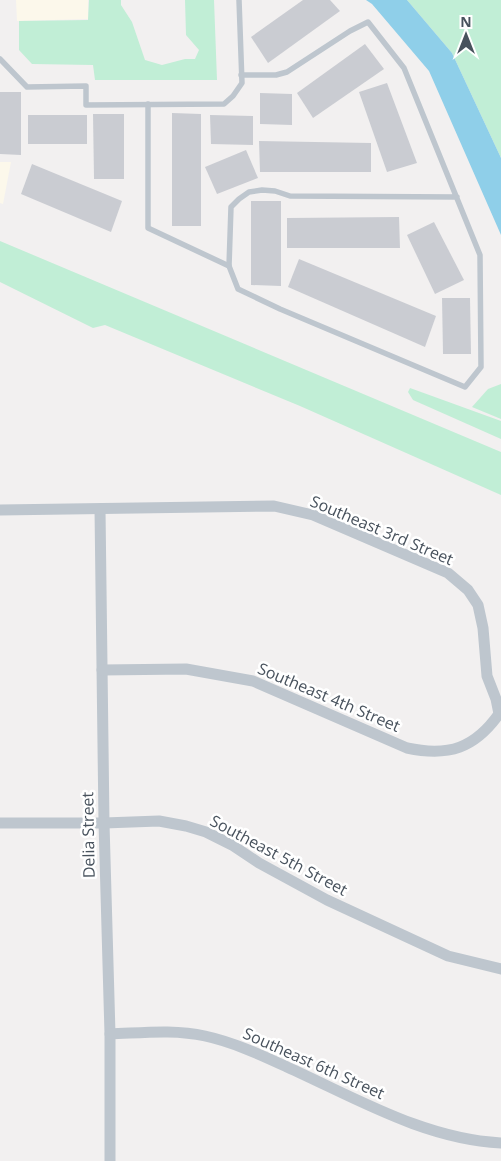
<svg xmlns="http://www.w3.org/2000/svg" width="501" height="1161" viewBox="0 0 501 1161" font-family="'Open Sans',sans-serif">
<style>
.commercial{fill:#fcf8eb}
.green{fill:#c1eed6}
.water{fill:#8fcfe9}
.building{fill:#caccd2}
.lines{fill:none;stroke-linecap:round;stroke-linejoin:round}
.lane{stroke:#bec6ce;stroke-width:5.5}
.street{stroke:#bec6ce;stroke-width:11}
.labels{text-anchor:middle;stroke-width:5;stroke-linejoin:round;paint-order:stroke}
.street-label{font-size:16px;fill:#48525d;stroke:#fff}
</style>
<rect width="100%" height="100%" fill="#f2f0f0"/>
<g class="commercial">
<polygon points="16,0 88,0 88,19 17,21"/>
<polygon points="0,162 11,162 3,204 0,203"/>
</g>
<g class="green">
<polygon points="89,0 121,0 121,5 132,22 145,60 162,65 185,59 195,59 199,50 186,35 185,0 214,0 217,80 95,80 93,65 32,64 19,50 19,21 88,20"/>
<polygon points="407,0 501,0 501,158 452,53"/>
<polygon points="0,241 501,452 501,495 300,406 105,325 93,328 0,282"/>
<polygon points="501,384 501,419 472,407 488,389"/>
<polygon points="410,388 501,421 501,439 413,400 408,392"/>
</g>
<polygon class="water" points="366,0 407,0 452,53 501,158 501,235 429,71 372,4"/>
<g class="building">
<polygon points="303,0 330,0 340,11 268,63 251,37"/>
<polygon points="365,44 384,69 313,118 297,93"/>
<polygon points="387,83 417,163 387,172 359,92"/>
<polygon points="0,92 21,92 21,155 0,154"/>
<polygon points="260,93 292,94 292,125 260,124"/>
<polygon points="172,113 201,114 201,226 172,226"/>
<polygon points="93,114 124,114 124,179 94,179"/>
<rect x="28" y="115" width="59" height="29"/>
<polygon points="210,115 253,116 253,145 211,144"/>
<polygon points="259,141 371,143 371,172 260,172"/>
<polygon points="246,150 258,178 217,194 205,167"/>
<polygon points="32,164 122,201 111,232 21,194"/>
<polygon points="251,201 281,201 281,286 251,285"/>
<polygon points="399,217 400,248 287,248 287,218"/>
<polygon points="434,222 464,280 435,294 407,235"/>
<polygon points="299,259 436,316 425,347 288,287"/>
<polygon points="442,298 470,298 471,354 443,354"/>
</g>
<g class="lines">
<g class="lane">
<polyline points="0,59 27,87 86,86 86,105 224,104 233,96 242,83 239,0"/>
<polyline points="241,75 276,75 287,72 350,31 368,22 404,68 480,255 481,367 465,387 280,309 238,289 229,266 231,207 239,199 249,192 262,190 275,191 290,196 457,197"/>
<polyline points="148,104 148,228 229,266"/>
</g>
<g class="street">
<polyline points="100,509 104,823 110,1034 110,1161"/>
<polyline points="0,510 274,506 313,515 448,573 468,590 478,605 483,628 487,676 496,699 499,714"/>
<path d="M102 670 186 669 253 681 407 748C449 757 475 748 499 714"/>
<polyline points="0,823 104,823 159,821 186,826 206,832 232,845 259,863 327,900 448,956 501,969"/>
<path d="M110 1034C141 1033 174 1029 205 1036 233 1042 261 1055 287 1067 356 1098 424 1139 501 1143"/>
</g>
</g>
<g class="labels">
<g class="street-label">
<text transform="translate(382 530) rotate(23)" y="6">Southeast 3rd Street</text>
<text transform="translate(329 697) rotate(23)" y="6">Southeast 4th Street</text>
<text transform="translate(88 835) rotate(-91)" y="6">Delia Street</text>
<text transform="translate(279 855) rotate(28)" y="6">Southeast 5th Street</text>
<text transform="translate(314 1063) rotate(24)" y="6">Southeast 6th Street</text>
</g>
</g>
<g transform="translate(466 35)" stroke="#ffffff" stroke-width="4" paint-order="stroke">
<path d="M0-4L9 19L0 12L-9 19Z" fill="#48525d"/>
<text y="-8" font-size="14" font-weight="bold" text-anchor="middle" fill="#48525d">N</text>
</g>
</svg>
